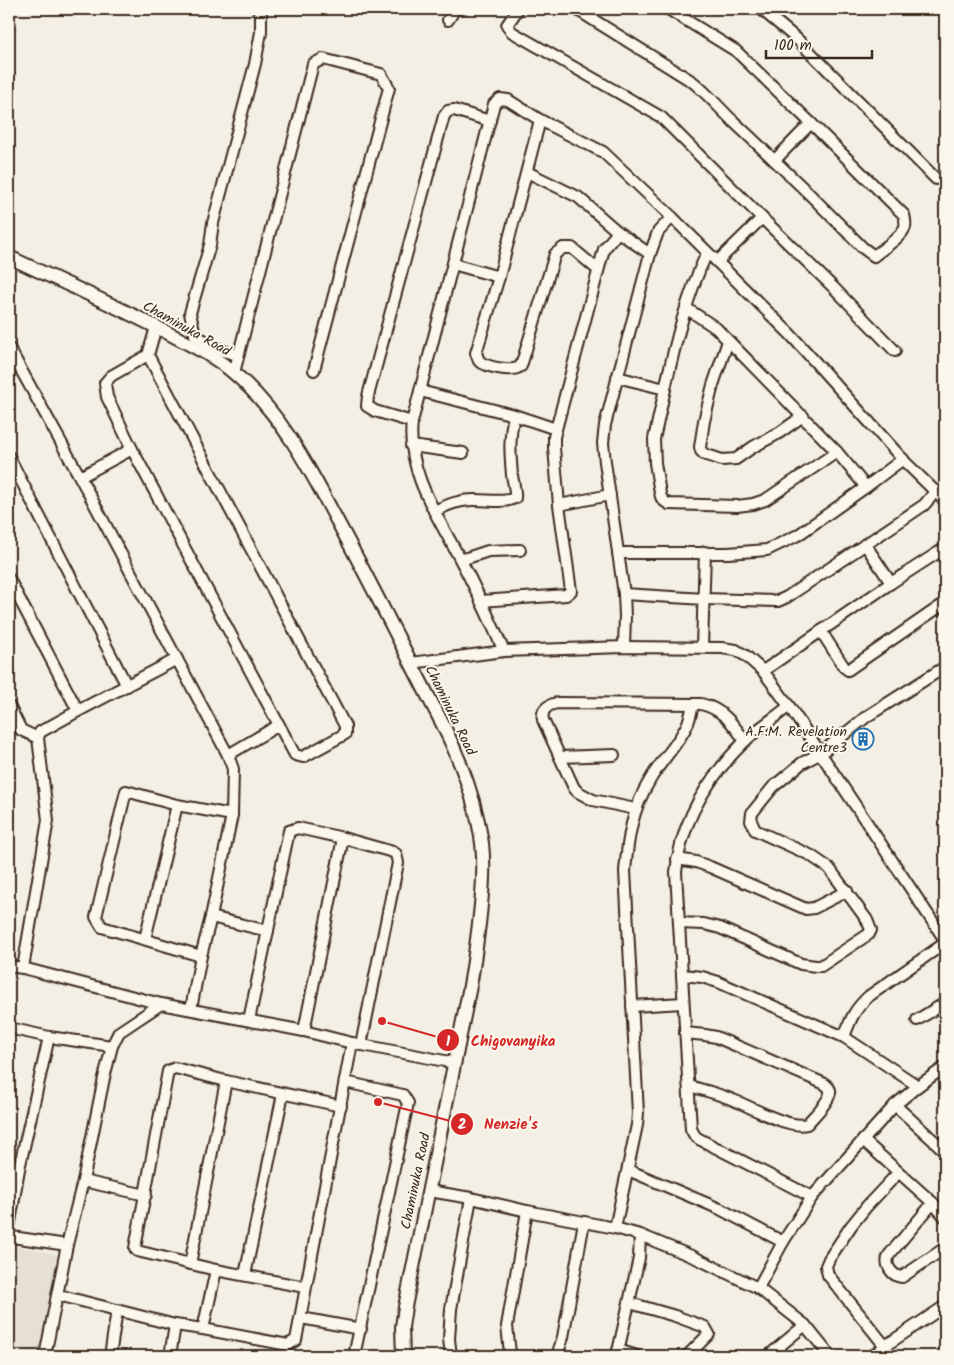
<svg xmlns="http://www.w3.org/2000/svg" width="954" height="1365" viewBox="0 0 954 1365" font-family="Kalam,sans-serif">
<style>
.built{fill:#e5dfd4}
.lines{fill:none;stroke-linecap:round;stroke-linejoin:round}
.minor-casing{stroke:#3b2a1e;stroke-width:14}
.major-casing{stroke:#3b2a1e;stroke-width:16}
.minor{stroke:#fbf7ec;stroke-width:10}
.major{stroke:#fbf7ec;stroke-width:12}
.labels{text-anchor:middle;stroke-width:4;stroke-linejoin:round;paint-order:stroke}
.street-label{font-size:14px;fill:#3b2a1e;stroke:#fbf7ec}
.poi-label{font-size:14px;fill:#3b2a1e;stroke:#fbf7ec;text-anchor:end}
.leader{fill:none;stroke:#d62828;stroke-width:2}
.callout-dot{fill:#d62828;stroke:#fbf7ec;stroke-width:2}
.mark-label{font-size:15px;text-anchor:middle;font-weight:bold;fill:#fff}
.callout-label{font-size:15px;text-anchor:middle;font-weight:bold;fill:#d62828;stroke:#fbf7ec;stroke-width:4;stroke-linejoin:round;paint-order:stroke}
</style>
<rect width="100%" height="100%" fill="#f3efe4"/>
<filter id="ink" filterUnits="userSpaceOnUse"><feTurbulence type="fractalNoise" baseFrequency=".02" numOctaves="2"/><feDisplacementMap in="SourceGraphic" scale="10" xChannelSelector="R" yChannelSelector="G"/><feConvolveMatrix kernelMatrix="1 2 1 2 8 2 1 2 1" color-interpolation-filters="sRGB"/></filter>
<g filter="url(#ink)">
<polygon class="built" points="9,1245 61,1255 38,1356 9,1356"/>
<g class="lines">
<g class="minor-casing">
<g id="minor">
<polyline points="518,9 507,25 512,32 661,117 762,218 717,262"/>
<path d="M576 9 693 82C708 94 720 109 734 122 778 163 821 205 863 248L874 256C882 249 901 238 905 227 906 223 905 219 904 215L811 123 736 51 668 9"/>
<polyline points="761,9 797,39 936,179"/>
<polyline points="448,20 455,9"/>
<path d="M540 120 499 277 476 353 479 361C487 367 512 373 521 366L555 254 563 248H572L598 270"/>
<polyline points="775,160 811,123"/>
<polyline points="527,172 578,197 618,232 650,254"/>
<polyline points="762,218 833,287 895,351"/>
<polyline points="453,264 499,277"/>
<polyline points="686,308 716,328 837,452 866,487"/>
<polyline points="728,341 713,385 704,421 700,447 701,451 704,454 722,460 736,459 753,447 779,433 803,416"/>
<polyline points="9,348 80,477 228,755 233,769 232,815 211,917 201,956 191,1009"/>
<polyline points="148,355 345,726 345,734 303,757 295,755 132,449 107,397 105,383 111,376 148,355 156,327"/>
<polyline points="238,355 223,351 195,335 190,313 210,245 213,223 255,64 261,32 261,14 258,9"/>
<polyline points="234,373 313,64 323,59 381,74 389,88 314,370"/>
<path d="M617 377 665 389 654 439 655 463 660 493C661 499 663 501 669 504L737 506 753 504 765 500 837 452"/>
<path d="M665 389C675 344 687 295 707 253"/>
<polyline points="420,391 514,415 556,429"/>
<polyline points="412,422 375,411 367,406 368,396 444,116 448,111 454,110 490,121"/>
<polyline points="411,446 463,453"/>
<polyline points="9,457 127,686"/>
<polyline points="80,477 132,449"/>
<polyline points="559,505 610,495"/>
<path d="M434 511C446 506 458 500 472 500 486 499 502 504 515 498 516 490 513 483 512 475 510 452 509 437 514 415"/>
<polyline points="865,544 891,583"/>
<polyline points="618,553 728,553 767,550 798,535 866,487 903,459"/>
<polyline points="461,560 488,551 520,550"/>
<polyline points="9,579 78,711"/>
<polyline points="624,594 704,599 778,601 787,597 924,505 936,491"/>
<polyline points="481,601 566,595 571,591 559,505 554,448 554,437 604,249 618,232"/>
<polyline points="821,631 844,667 848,670 945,603"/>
<polyline points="624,647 625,616 624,594 605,462 603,443 605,425 650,254 658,232 672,217"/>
<polyline points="702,647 705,552"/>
<path d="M504 651C490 621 477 590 461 561 439 518 406 472 412 422L494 104 500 99 508 100 540 120 603 152 672 217 790 334 906 463 945 501"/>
<polyline points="411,663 504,651 624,647 722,648 736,650 746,656 763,671 789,706 945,940"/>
<polyline points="763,671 891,583 945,548"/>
<polyline points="9,706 21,730 38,738 40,732 78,711 177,659"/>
<path d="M789 706C775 718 757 729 744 742 708 778 681 820 676 872L691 1129 695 1136 699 1139 812 1197"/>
<polyline points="38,738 48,820 23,968 161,1004"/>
<polyline points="228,755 279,725"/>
<polyline points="560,757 614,755"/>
<path d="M635 809 593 800 578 792 574 788 543 720C541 710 547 705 557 703L701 704C723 709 733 724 745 741"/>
<polyline points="343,838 393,852 396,854 398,863 361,1045"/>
<polyline points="677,859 696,862 710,867 806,909 814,908 847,891"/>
<polyline points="211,917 268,931"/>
<polyline points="679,923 704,924 720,928 801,964 816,966 821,966 869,934 871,930 867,920 829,868 810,855 755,830 751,821 752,813 773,787 802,763 821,753 866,717 945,667"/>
<polyline points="145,939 177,805"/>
<polyline points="201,956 102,927 96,917 126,791 177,805 232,815"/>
<polyline points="9,966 23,968"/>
<polyline points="682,975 702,977 718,982 844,1037 918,1086"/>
<polyline points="632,1006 683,1003"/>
<polyline points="249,1020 289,831 298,828 343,838 304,1031"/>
<polyline points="917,1020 945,1003"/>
<polyline points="9,1028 49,1037 112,1046"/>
<path d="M685 1033 705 1035 716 1037 825 1084C827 1086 829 1087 830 1090 832 1099 812 1118 807 1124 788 1129 752 1107 733 1100 719 1094 704 1090 689 1086"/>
<path d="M844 1037C851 1018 854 1010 869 996L945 943"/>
<polyline points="345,1082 403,1095 408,1103 354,1356"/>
<polyline points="895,1105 945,1151"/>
<polyline points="863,1140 933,1203 945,1217"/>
<polyline points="9,1167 19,1169"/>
<polyline points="628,1170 720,1209 783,1242"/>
<polyline points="83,1181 146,1195"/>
<polyline points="429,1191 471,1198 527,1211 615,1228 640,1235 696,1258 758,1288 805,1325 830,1356"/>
<path d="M933 1203 889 1255C884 1265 892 1276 902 1277L945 1248"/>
<polyline points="9,1228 19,1169 49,1037"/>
<path d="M615 1228 637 1125 638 1113 625 871C628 838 632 809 650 780 661 760 679 744 688 723 690 717 692 710 693 704"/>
<polyline points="9,1233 12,1237 67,1245"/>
<polyline points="190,1264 226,1081"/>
<polyline points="245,1275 283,1094"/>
<polyline points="305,1287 216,1270 137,1251 135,1248 168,1071 175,1068 226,1081 341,1106"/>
<polyline points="758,1288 783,1242 812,1197 895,1105 918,1086 945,1067"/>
<polyline points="58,1295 175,1325 203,1329 288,1345 296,1340 352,1043"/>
<polyline points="630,1303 675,1316 705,1327 709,1334 687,1356"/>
<polyline points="301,1318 361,1329"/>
<polyline points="203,1329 216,1270"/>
<polyline points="885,1346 828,1275 826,1266 829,1259 851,1226 867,1206 898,1173"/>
<polyline points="618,1350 637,1356"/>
<polyline points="45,1356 67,1245 83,1181 104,1078 112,1046 119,1032 161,1004 304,1031 352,1043 455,1063"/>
<polyline points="110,1356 117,1310"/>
<polyline points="170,1356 175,1325"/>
<polyline points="451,1356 449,1339 451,1309 471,1198"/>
<polyline points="512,1356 510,1353 507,1326 527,1211"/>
<polyline points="557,1356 563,1337 584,1222"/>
<polyline points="617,1356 639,1258 640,1235"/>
<polyline points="768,1356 805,1325"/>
<polyline points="873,1356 885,1346 945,1306"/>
</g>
</g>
<g class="major-casing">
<path id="major" d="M9 257C62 282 117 306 170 334 191 345 216 357 234 373 284 416 311 472 341 528 376 593 408 658 442 723 461 761 476 801 482 843 485 870 482 897 479 924 476 948 473 972 468 996L405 1307 402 1327 403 1356"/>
</g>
<use href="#minor" class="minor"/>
<use href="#major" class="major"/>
</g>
</g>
<defs>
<g id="building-ring" transform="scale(1.125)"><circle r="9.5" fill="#fbf7ec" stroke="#1f6fb2" stroke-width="1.5"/><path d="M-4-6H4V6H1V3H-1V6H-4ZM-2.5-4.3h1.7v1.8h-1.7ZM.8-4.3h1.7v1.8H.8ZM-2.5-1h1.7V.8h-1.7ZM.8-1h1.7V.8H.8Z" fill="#1f6fb2"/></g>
</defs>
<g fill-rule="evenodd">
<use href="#building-ring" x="863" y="739"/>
</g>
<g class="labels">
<g class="street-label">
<text transform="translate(187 328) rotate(29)" y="5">Chaminuka Road</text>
<text transform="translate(451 710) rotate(64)" y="5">Chaminuka Road</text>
<text transform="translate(415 1181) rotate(-78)" y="5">Chaminuka Road</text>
</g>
<g class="poi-label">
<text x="847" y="736">A.F.M. Revelation<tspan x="847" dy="16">Centre3</tspan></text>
</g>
</g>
<path class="leader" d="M382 1021L448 1040M378 1102L462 1124"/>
<g class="callout-dot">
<circle cx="382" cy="1021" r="5"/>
<circle cx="378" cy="1102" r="5"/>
<circle cx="448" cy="1040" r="12"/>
<circle cx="462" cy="1124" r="12"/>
</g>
<g class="mark-label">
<text x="448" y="1046">1</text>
<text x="462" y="1129">2</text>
</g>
<g class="callout-label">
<text x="513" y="1046">Chigovanyika</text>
<text x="511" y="1129">Nenzie's</text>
</g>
<rect width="954" height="1365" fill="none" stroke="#fbf7ec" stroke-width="30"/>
<rect x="15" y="15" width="924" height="1335" fill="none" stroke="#3b2a1e" stroke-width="2" filter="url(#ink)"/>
<path d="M766 50v8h106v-8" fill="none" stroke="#3b2a1e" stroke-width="2.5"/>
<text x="774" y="50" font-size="15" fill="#3b2a1e" stroke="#fbf7ec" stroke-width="4" paint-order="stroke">100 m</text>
</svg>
